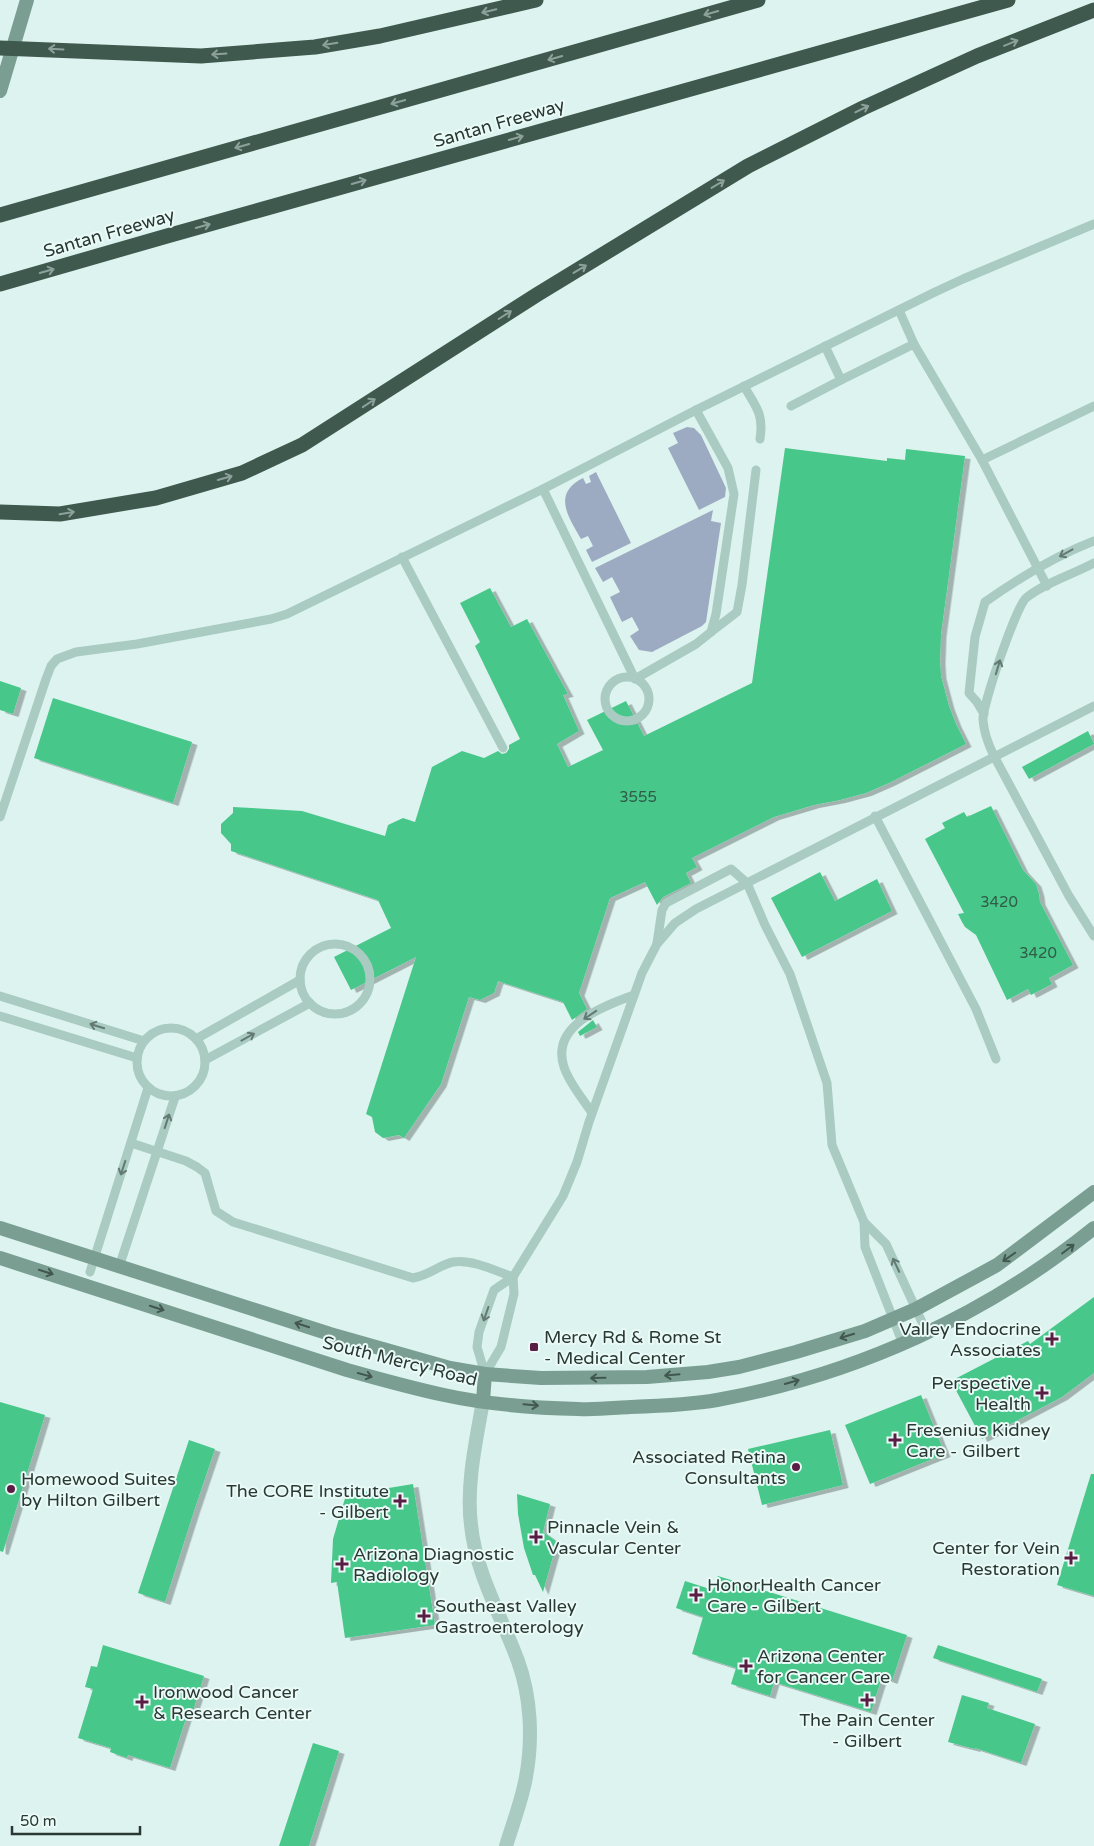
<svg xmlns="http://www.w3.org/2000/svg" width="1094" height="1846" viewBox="0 0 1094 1846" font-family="'Varela Round',sans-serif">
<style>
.green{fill:#9dabc2}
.building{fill:#47c78a;filter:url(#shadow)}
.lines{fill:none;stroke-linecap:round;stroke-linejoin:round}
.service{stroke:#a9cbc2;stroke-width:9}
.tertiary{stroke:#a9cbc2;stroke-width:14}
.secondary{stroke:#7a9f92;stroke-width:14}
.motorway{stroke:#40594f;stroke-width:15}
.oneway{stroke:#8ca19b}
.oneway2{stroke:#637a73}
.oneway3{stroke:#41574f}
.poi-dot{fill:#5a1e45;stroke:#eafaf7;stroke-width:2}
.labels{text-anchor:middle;stroke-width:4;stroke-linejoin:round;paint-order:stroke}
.number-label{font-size:15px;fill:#305c48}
.street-label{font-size:18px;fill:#293832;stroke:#eafaf7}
.poi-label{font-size:18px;fill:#293832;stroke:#eafaf7;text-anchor:start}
</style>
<defs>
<filter id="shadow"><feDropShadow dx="5.5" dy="3" stdDeviation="0" flood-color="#0004"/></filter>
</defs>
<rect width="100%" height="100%" fill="#ddf3ef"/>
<g class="green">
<polygon points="687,427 694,428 701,435 726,488 725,497 699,510 668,448 678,443 673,433"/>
<path d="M596 472 631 543 592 562 586 550 593 546 588 536 581 539C568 516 552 494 583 478L586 484 591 482 589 476Z"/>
<polygon points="713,510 711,521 721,523 706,622 702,626 652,652 639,650 630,636 639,630 632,617 622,622 610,597 620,592 612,577 603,582 595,568"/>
</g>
<g class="building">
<polygon points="785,448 887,461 887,458 905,460 906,449 965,456 941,634 940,661 941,676 949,706 956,724 966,744 889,783 866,793 840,800 814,805 774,817 692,858 697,867 686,873 691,883 663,897 657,905 645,882 610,898 579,993 587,1009 572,1020 563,1002 498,981 494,993 480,1000 469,997 441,1084 404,1138 399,1135 383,1138 375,1132 372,1117 366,1114 416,957 351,990 334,957 391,928 378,900 231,851 231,844 221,833 221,824 233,813 233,807 302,811 385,836 388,825 403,818 415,822 432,767 462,751 484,758 498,751 502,754 506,753 509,749 509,745 520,739 475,646 480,642 460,603 490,588 511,627 527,619 568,694 563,695 579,731 557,744 568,767 603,750 587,720 626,701 644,736 752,683"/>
<polygon points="0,681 21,688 13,714 0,710"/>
<polygon points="53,698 192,742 173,803 34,758"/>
<polygon points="1088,731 1094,744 1029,779 1022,767"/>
<polygon points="991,806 1023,870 1036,884 1039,894 1040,902 1073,965 1049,978 1052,984 1031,995 1028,989 1007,1000 976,935 965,927 962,922 958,914 964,913 925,839 945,828 942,823 964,812 967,817"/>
<polygon points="820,872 835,901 877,879 892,911 802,957 771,898"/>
<polygon points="593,1020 597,1027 580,1036 578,1032"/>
<polygon points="1094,1297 1094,1373 1062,1397 982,1439 951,1381 1028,1341 1030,1344"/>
<polygon points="921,1395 945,1454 870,1484 845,1425"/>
<polygon points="0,1402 45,1415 3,1552 0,1551"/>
<polygon points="830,1430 843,1485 762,1505 748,1449"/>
<polygon points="189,1440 215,1449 194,1511 165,1602 138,1593"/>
<polygon points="1091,1474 1094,1474 1094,1596 1057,1585"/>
<polygon points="413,1484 435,1625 345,1638 337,1582 331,1583 333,1539 346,1495"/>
<polygon points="517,1494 550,1504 543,1532 557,1542 543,1592 535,1575 533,1575 524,1548 518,1514"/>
<polygon points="718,1576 907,1635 892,1681 882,1677 871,1712 774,1682 770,1696 731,1684 736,1668 692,1654 703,1617 676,1608 685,1581 713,1590"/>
<polygon points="103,1645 204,1676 191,1717 187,1715 170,1768 128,1755 127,1758 110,1752 111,1748 78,1738 93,1689 85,1687 91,1666 97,1667"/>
<polygon points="938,1645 1042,1679 1037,1692 933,1658"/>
<polygon points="962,1695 989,1703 987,1708 1035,1724 1021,1763 975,1748 975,1749 948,1742"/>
<polygon points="313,1743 339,1751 309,1846 279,1846"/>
</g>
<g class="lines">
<g class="service">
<polyline points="899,310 914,344 982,460 1047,586"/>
<polyline points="841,380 914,344"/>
<path d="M744 386C756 407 764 414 760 439"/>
<polyline points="791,406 841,380 825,346"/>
<polyline points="982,460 1094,406"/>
<polyline points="543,489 635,679 696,644 711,632 716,614 734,494 728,468 696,410"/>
<polyline points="402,557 503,748"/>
<path d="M1094 563C1072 575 1046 582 1026 598 1016 607 982 706 983 720 984 733 988 744 994 756L1069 896 1094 936"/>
<polyline points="711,632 737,612 742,585 756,470"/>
<circle cx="627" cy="699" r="22"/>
<path d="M984 714 977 702 969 693 975 637 985 602C1019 578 1055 556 1094 541"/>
<polyline points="875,816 976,1009 996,1059"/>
<polyline points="0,817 46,679 51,666 57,659 76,652 137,644 271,619 287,614 543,489 696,410 933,293 963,279 1094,224"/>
<polyline points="657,943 662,910 666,903 731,869 747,883 765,925 790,974 827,1083 832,1145 864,1222 865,1247 903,1344"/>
<circle cx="335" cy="979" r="35"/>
<polyline points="0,996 144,1041"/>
<polyline points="0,1016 137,1058"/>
<circle cx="171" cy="1062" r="34"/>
<polyline points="196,1039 300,980"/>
<polyline points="205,1060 310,1003"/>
<path d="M592 1113C583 1099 569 1083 564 1067 550 1025 604 1006 634 995"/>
<path d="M131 1143 186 1161 197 1167 205 1173 216 1211 233 1222 413 1278C430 1275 439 1265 453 1262 472 1259 496 1271 513 1277"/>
<polyline points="864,1222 886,1244 927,1333"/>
<polyline points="119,1267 175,1097"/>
<polyline points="90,1272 148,1088"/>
<polyline points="485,1374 477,1347 479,1332 494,1290 513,1277 563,1196 577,1162 589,1122 642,973 657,944 675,923 696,909 1094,706"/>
<polyline points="485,1374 501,1347 514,1294 513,1277"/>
</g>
<path class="tertiary" d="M483 1401C476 1441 466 1485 471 1525 476 1574 501 1615 518 1661 531 1697 533 1739 526 1777 522 1800 513 1823 506 1846"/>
<g class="secondary">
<polyline points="0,91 27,0"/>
<polyline points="0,1228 330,1334 450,1368 485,1374 541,1378 647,1377 708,1372 739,1367 796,1352 865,1331 916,1309 997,1265 1094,1192"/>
<path d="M0 1258 347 1370C379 1379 411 1388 444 1395 485 1404 536 1408 578 1409 595 1410 613 1408 630 1407 659 1406 689 1405 717 1400 855 1375 985 1316 1094 1228"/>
<polyline points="483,1401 485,1374"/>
</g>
<g class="motorway">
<polyline points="0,48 201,56 315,47 380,36 536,0"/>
<polyline points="0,215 758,0"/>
<polyline points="0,284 167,236 1008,0"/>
<polyline points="0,512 60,514 156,498 242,473 302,445 538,294 748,166 863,108 977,56 1094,10"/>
</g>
</g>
<defs><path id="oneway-shaft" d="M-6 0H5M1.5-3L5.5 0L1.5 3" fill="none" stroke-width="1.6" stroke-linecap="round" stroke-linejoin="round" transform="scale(1.25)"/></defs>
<g class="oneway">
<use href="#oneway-shaft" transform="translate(489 11) rotate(167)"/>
<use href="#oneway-shaft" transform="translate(711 13) rotate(164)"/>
<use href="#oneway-shaft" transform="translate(1011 43) rotate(-22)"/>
<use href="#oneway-shaft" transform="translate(330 44) rotate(170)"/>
<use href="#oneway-shaft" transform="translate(56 49) rotate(-177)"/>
<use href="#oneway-shaft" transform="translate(219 54) rotate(176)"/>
<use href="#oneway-shaft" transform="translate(555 58) rotate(164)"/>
<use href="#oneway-shaft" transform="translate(398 102) rotate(164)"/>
<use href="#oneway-shaft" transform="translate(862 109) rotate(-26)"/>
<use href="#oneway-shaft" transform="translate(516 138) rotate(-16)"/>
<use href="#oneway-shaft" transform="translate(242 146) rotate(164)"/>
<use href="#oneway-shaft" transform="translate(359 182) rotate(-16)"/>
<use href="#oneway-shaft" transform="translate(718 184) rotate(-31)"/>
<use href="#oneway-shaft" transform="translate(203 226) rotate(-16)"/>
<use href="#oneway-shaft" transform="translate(580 269) rotate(-31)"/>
<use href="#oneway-shaft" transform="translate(47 271) rotate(-16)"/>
<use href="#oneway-shaft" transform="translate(505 315) rotate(-32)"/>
<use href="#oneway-shaft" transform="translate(369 403) rotate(-34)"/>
<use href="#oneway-shaft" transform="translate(225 478) rotate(-16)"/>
<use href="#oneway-shaft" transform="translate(67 513) rotate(-9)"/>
</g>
<g class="oneway2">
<use href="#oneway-shaft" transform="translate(1066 553) rotate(151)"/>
<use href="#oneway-shaft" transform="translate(998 667) rotate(-73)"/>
<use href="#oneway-shaft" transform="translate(590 1015) rotate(146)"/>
<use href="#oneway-shaft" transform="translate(97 1026) rotate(-163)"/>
<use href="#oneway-shaft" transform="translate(248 1037) rotate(-29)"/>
<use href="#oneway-shaft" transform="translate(167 1121) rotate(-72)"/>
<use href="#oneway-shaft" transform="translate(123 1168) rotate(108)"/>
<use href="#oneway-shaft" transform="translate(896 1265) rotate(-115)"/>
<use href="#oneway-shaft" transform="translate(486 1314) rotate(109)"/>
</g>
<g class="oneway3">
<use href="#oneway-shaft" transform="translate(1068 1249) rotate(-37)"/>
<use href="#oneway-shaft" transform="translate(1009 1257) rotate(145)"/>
<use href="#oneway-shaft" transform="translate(46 1272) rotate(18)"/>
<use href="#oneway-shaft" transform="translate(157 1308) rotate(18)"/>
<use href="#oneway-shaft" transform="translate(302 1325) rotate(-162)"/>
<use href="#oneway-shaft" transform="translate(847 1336) rotate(163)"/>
<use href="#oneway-shaft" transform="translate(365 1375) rotate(15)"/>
<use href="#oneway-shaft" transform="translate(672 1375) rotate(175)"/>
<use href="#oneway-shaft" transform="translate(598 1378) rotate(179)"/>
<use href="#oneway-shaft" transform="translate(792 1382) rotate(-16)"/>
<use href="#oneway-shaft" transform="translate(531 1405) rotate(5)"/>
</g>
<g class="poi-dot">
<path d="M1049.5 1331.5h5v5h5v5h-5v5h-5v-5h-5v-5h5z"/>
<rect x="529" y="1342" width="10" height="10" rx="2.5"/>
<path d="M1039.5 1385.5h5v5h5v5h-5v5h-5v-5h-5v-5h5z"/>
<path d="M892.5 1432.5h5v5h5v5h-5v5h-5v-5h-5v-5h5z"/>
<circle cx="796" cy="1467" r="5"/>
<circle cx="11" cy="1489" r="5"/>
<path d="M397.5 1493.5h5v5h5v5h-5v5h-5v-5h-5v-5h5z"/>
<path d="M533.5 1529.5h5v5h5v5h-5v5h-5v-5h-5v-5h5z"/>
<path d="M1068.5 1550.5h5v5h5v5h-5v5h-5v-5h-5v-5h5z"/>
<path d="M339.5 1556.5h5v5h5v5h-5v5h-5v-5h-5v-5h5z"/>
<path d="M693.5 1587.5h5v5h5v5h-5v5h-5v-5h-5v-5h5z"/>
<path d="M421.5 1608.5h5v5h5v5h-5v5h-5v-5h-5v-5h5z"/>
<path d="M743.5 1658.5h5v5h5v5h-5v5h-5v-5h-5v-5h5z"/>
<path d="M864.5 1692.5h5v5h5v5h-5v5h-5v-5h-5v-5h5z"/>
<path d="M139.5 1694.5h5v5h5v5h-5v5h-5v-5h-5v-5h5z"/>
</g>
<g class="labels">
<g class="number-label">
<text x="638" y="802">3555</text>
<text x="999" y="907">3420</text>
<text x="1038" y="958">3420</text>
</g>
<g class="street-label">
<text transform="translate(499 123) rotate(-16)" y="6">Santan Freeway</text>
<text transform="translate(109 233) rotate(-16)" y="6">Santan Freeway</text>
<text transform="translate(400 1361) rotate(14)" y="6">South Mercy Road</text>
</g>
<g class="poi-label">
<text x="1041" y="1335" text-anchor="end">Valley Endocrine<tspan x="1041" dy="21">Associates</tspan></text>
<text x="544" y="1343">Mercy Rd &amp; Rome St<tspan x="544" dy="21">- Medical Center</tspan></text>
<text x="1031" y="1389" text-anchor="end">Perspective<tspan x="1031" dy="21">Health</tspan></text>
<text x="906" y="1436">Fresenius Kidney<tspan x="906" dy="21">Care - Gilbert</tspan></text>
<text x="786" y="1463" text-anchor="end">Associated Retina<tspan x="786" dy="21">Consultants</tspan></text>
<text x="21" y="1485">Homewood Suites<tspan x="21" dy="21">by Hilton Gilbert</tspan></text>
<text x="389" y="1497" text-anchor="end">The CORE Institute<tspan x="389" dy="21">- Gilbert</tspan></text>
<text x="547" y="1533">Pinnacle Vein &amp;<tspan x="547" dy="21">Vascular Center</tspan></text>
<text x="1060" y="1554" text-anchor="end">Center for Vein<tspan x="1060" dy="21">Restoration</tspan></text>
<text x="353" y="1560">Arizona Diagnostic<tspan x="353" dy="21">Radiology</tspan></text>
<text x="707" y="1591">HonorHealth Cancer<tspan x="707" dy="21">Care - Gilbert</tspan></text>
<text x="435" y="1612">Southeast Valley<tspan x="435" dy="21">Gastroenterology</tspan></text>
<text x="757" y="1662">Arizona Center<tspan x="757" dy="21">for Cancer Care</tspan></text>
<text x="153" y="1698">Ironwood Cancer<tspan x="153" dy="21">&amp; Research Center</tspan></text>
<text x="867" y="1726" text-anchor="middle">The Pain Center<tspan x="867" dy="21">- Gilbert</tspan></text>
</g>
</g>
<path d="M12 1826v8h128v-8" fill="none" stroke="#293832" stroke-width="2.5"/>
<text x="20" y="1826" font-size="15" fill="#293832" stroke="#eafaf7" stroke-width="4" paint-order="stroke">50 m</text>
</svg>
